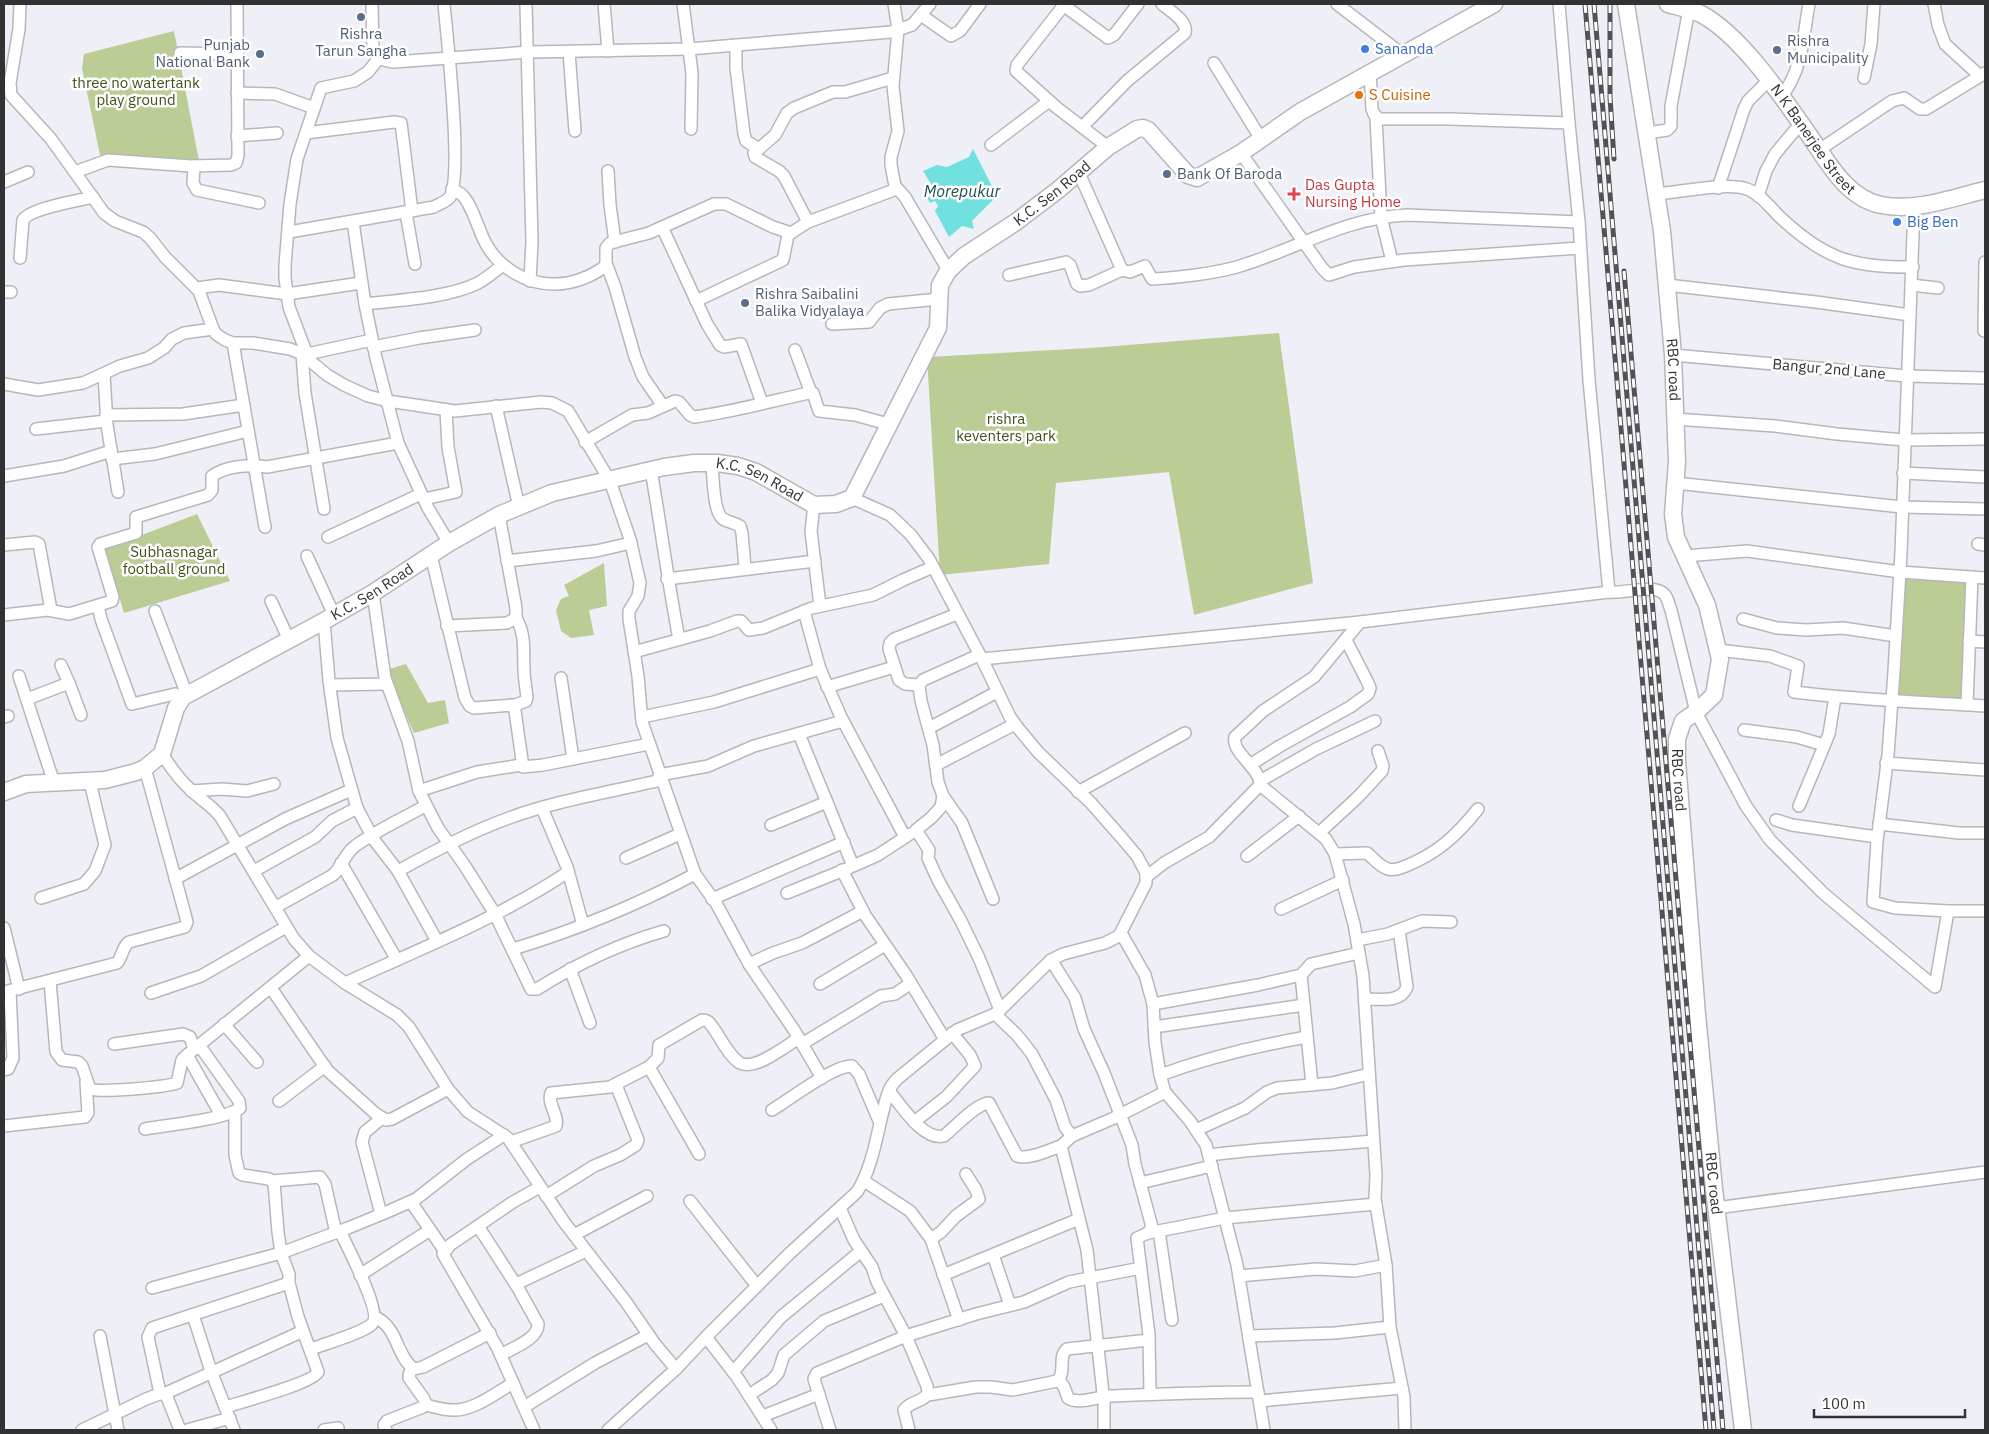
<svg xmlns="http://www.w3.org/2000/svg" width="1989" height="1434" viewBox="0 0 1989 1434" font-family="'IBM Plex Sans',sans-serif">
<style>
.green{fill:#bccc95}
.water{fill:#71e1e0}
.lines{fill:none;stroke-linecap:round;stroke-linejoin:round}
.street-casing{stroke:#b6b7bd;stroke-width:14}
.secondary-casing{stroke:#b6b7bd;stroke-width:19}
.street{stroke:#fff;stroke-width:11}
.secondary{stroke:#fff;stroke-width:16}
.rail-casing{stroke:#515255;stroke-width:5}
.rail{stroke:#fefefe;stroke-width:3;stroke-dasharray:9;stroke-linecap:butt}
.service-dot{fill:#5c6f8a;stroke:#fefefe;stroke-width:2}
.shop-dot{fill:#3f7fe0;stroke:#fefefe;stroke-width:2}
.food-dot{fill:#e8710a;stroke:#fefefe;stroke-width:2}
.health-dot{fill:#e0444e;stroke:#fefefe;stroke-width:2}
.labels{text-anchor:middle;stroke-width:5;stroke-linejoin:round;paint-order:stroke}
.service-label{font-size:15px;fill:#4e5e75;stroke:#fefefe;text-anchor:start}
.shop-label{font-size:15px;fill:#366cbe;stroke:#fefefe;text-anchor:start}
.park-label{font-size:15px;fill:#43501a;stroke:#fefefe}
.food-label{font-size:15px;fill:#c56008;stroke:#fefefe;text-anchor:start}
.street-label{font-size:15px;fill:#313234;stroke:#fefefe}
.health-label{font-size:15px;fill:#be3a42;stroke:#fefefe;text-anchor:start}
.water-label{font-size:16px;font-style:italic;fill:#1e4f4f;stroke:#fefefe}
</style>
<rect width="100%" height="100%" fill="#eff0f7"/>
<g class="green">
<polygon points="174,31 199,161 100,155 82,68 84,54"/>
<polygon points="1279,333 1313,583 1194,615 1169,472 1056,483 1049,564 940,575 927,357 1090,348"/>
<polygon points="197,514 230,581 124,613 105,549"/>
<polygon points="604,563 607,606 589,610 594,635 571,638 561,631 556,610 561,599 569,596 564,585"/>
<polygon points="1900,572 1972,577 1967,705 1892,700"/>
<polygon points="406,664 428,703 445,700 449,723 414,733 386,670"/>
</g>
<polygon class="water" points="973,149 997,196 972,221 974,229 962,226 949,237 935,211 938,206 935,201 930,203 923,190 931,184 923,171 937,165 947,167 969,157"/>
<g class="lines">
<g class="street-casing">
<g id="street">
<polyline points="20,4 19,29 10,83 11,95 51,139 104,213 115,221 143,232 150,238 165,257 199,291 213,329 216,334 225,340 233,343 253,343 290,349 302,354 327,375 344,385 368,396 388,401 455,411 541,402 552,403 568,411 610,481 630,539 640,583 638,596 629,611 629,619 638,676 642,722 695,874 716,903 749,964 794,1030 822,1078"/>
<path d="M372 4 373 50C377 59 385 61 394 62L529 52 689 49 891 32 912 25 930 4"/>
<polyline points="526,4 532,242 530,281"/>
<polyline points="604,4 608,51"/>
<polyline points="683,4 692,73 691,129"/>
<polyline points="1062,4 1108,38 1114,35 1138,4"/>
<polyline points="1337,4 1402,54"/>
<polyline points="1559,4 1569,123"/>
<polyline points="1934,4 1938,25 1945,44 1980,76"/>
<polyline points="1064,5 1017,65 1016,71 1056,107 1108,147"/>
<polyline points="921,15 951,36 960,31 980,4"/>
<polyline points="736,45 736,68 744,134 746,141 759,149"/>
<polyline points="569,52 575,131"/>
<polyline points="180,53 236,54"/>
<polyline points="1214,63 1261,139"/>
<polyline points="1370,71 1372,109 1374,114 1379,119 1449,119 1569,123 1579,222 1589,380 1609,592"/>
<polyline points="1864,78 1871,44 1874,4"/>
<polyline points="237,93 275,94 314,108"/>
<path d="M1782 96C1803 68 1803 37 1809 4"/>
<polyline points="1376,118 1381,217 1392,261"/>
<path d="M1082 127 1127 81 1185 33C1188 21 1170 11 1162 4"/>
<polyline points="306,133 394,122 401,123 412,211"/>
<polyline points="1647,133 1667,130 1671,126 1671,106 1689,9"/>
<polyline points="237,136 277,133"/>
<polyline points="991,145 1049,101"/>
<polyline points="1819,150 1892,101 1904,98 1920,109 1926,109 1985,73"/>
<polyline points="1241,153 1322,268 1329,275 1354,267 1404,260 1580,248"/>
<polyline points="194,166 193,183 197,190 259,203"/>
<polyline points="608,171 610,205 615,242"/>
<polyline points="75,172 108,160 191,166 231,165 236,163 238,156 237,4"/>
<path d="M1079 173 1122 270 1130 272 1145 266 1152 279C1176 278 1220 273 1243 265 1297 248 1349 217 1407 215L1579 222"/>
<polyline points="4,182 28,172"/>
<polyline points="895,186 905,197 948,270"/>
<polyline points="1718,188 1744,109 1748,101 1769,80"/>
<path d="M452 189C456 191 460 193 462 195 472 204 479 232 486 244 500 269 528 285 556 284 572 284 594 276 606 265V248L610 243 649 233 714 204H726L773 227 791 233"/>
<path d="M1657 194C1680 192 1727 182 1747 189 1761 194 1771 209 1782 219 1825 259 1854 268 1913 267"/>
<polyline points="1758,196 1766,171 1775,154 1801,123"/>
<polyline points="406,213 415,264"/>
<polyline points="353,222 365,304 376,358 398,443 428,508 449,543"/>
<polyline points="808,222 784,176 779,171 755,157 754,153 775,135 787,113 794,108 833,92 845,92 893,78"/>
<polyline points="662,227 707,324 720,345 724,347 741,344 762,403"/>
<path d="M289 232 434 207C439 204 446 202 450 197 463 175 447 37 444 4"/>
<path d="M20 258 23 220C30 208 78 201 93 197"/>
<polyline points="606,263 615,287 635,357 643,377 663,406"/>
<polyline points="1009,275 1066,262 1070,265 1077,284 1080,286 1089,285 1122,270"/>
<polyline points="1667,285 1816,302 1910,315"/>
<polyline points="1911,285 1938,288"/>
<polyline points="197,288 219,285 287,294 361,283"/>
<polyline points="4,292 11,292"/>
<polyline points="696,301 783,260 788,235 808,222 894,190 895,186 891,165 891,157 898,131 893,86 898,30 894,4"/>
<path d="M365 304C398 300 448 298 478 283 487 278 495 271 503 265"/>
<polyline points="832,324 869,322 880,308 888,304 939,299"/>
<polyline points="1984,331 1985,262"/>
<polyline points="233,343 265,527"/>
<polyline points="373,347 419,338 475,330"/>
<polyline points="795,350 811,393"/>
<polyline points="302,354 305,393 324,509"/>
<polyline points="307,354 372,340"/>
<polyline points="1673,355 1907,376 1985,378"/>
<polyline points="309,360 289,307 285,278 285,265 290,204 297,159 321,88 354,81 368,72 379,58"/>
<polyline points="104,374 107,425 118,492"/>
<polyline points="4,384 38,390 83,383 120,366 148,358 164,348 172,339 184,333 213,329"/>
<polyline points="496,406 519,507"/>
<polyline points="106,415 183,414 244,405"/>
<polyline points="1675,419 1775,426 1837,434 1904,440 1985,439"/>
<polyline points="36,429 106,421"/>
<path d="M585 442 632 415 648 413 675 401 679 402 690 415 694 417C733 412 771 401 809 393H813L819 411 855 415 888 424"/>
<polyline points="112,459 155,454 248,431"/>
<path d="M712 463C713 474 713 510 722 518 726 522 734 522 740 526L742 533 745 568"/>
<path d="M651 470C661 527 668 583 679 639"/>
<polyline points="1903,473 1985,477"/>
<polyline points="4,476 64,466 111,451"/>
<polyline points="1675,483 1902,507 1985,509"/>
<polyline points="424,499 456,492 448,447 446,410"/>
<polyline points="814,505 811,531 820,606"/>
<polyline points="328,537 421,494"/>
<polyline points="1978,544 1985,545"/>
<polyline points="4,545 35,542 39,544 51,610"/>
<polyline points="431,555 465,698 470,706 474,708 512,705 515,711 523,767 543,765 649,744"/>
<polyline points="307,556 334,615"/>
<polyline points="1685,556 1747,551 1900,572 1985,578"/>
<polyline points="507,561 596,551 631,543"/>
<polyline points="667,579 815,561"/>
<path d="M373 593 385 678 408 741 419 791 438 828 465 866 495 914 531 989H537C577 964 618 944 664 931"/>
<polyline points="271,601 289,640"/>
<polyline points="98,606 101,619 132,704 175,694 183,697"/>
<polyline points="155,611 187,695"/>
<polyline points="804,611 820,669 841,717 905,837"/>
<path d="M4 615 48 610 69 614 112 601 113 597 98 547 100 544 136 533V517L208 495 212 490V476C226 466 250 464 267 467L398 443"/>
<polyline points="1743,619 1777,628 1806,630 1843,628 1896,636"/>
<polyline points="324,621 329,681 337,738 357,808 374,840 398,871 437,941"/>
<polyline points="447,626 507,623 516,618 516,608 499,515"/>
<polyline points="1969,641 1985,642"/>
<path d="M1718 650 1770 656 1798 666 1794 692C1858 700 1921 702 1985 706"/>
<polyline points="634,652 710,631 737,621 741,621 749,630 763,628 812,608 873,595 903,580 933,567"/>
<polyline points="979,655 923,680 919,685 921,701 933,745 938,782 943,796 941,807 931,818 916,830 929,850 928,858 938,880 961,921 979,958 1000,1010"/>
<path d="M982 659 1360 622 1609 592C1625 594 1655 583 1665 595 1668 599 1669 605 1671 610L1696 712 1746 806 1770 840 1823 893 1935 987 1948 911 1895 908 1873 902 1877 841 1888 755 1894 672 1901 553 1914 207"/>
<polyline points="61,665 69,683"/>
<polyline points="19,676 54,783"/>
<polyline points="561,678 573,759"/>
<polyline points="330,685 386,684"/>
<polyline points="919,685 905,684 899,680 889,649 890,643 894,639 957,614"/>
<polyline points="827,687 894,667"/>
<polyline points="27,699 69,683 81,715"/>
<polyline points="1967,705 1972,577"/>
<path d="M513 706 526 701 527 697C526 688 524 678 524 669 523 650 526 635 516 618"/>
<polyline points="4,717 8,716"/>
<polyline points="642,717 714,702 820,669"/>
<polyline points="929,728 997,692"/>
<polyline points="1744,730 1797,737 1824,745"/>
<polyline points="799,734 853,866 878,855 910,834"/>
<path d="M162 754C170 766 178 779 190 789 200 799 211 805 220 816L294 939 309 956 345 983 397 1015 409 1027 448 1089 468 1112 508 1138 564 1222 626 1302 655 1344 676 1369"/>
<polyline points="1886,763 1985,770"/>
<polyline points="936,765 1015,724"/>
<polyline points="1250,765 1280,746 1350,707 1368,694 1370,688 1367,681 1346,640"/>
<polyline points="659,775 708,766 754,746 843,721"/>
<polyline points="1260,781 1316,749 1375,721"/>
<polyline points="1260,785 1326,839 1335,854 1354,924 1363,976 1376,1175 1375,1199 1386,1265 1390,1327 1404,1397 1405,1430"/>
<polyline points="191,791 222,789 247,791 274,784"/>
<polyline points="419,791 477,772 521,765"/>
<polyline points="1078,792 1185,733"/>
<polyline points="943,796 962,823 993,899"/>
<polyline points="1799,806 1829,734 1835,697"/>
<polyline points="542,808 567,867 583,925"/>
<polyline points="1776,820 1792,825 1877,837"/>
<polyline points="1879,824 1959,833 1985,833"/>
<polyline points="771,825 827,802"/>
<polyline points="1319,833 1358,797 1382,771 1383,766 1378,751"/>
<path d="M1335 854 1367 853C1373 858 1380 867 1388 869 1394 871 1401 868 1406 866 1438 853 1457 835 1478 809"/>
<polyline points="1247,856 1299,816"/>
<polyline points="626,858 680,834"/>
<polyline points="341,863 397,960"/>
<polyline points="842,870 865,915 906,975 944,1038"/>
<polyline points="254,871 315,837 332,821 357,808"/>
<path d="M398 871C434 851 470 832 509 818 558 800 611 792 661 780"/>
<path d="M1146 877 1164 863 1209 837 1260 785C1261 768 1231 753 1235 737L1263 711 1314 677 1360 622"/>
<polyline points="175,879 285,819 351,790"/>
<polyline points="787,893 849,868"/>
<polyline points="41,898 84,884 95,871 105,845 90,782"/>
<polyline points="712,899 844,842"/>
<path d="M276 907 333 875C342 867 344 855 354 847 375 831 402 819 425 806"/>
<polyline points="1281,909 1343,880"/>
<polyline points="1948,911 1985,911"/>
<polyline points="4,928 19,989"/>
<polyline points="1357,940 1388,934 1422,921 1451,922"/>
<path d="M513 949C576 930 637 905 695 874"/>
<polyline points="1051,960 1075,998 1084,1029 1104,1073 1132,1145 1135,1164 1152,1227 1148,1233 1137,1238 1149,1335 1150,1394"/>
<polyline points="749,964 773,953 802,943 863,911"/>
<polyline points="570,969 590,1023"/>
<path d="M50 981 56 1052 62 1060 78 1062 82 1066 90 1089C100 1093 166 1087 177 1083L182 1060 187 1055 309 956"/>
<path d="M345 983C420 949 499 918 568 872"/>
<polyline points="820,984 885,945"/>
<polyline points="271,988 327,1070 376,1114 386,1120 392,1119 448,1089"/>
<path d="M4 992 117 963C123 956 122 947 129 942L185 927 187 922 185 914 145 768"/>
<polyline points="151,993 201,976 286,927"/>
<path d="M1365 999C1380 999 1401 1003 1407 987L1399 930"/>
<polyline points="1153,1004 1258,985 1301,975"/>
<polyline points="995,1014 1017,1035 1032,1054 1056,1100 1065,1127 1072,1136"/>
<polyline points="224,1024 257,1062"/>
<polyline points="1154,1027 1304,1005"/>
<polyline points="114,1044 183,1034 190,1037 194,1049"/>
<polyline points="802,1044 881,996 895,994 911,983"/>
<polyline points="187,1055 221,1115"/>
<path d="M649 1067 658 1058 659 1045 702 1020C709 1020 710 1024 714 1029 721 1039 729 1056 740 1063 755 1071 786 1046 799 1038"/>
<polyline points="4,1070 8,1069 13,1058 10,991"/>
<path d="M1160 1075C1210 1057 1255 1046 1307 1037"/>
<polyline points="1312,1085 1301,975 1311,964 1359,953"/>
<path d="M889 1091C901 1105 923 1141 944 1136 955 1127 977 1103 989 1103L1017 1156C1030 1160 1048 1150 1061 1146"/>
<polyline points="1165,1092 1190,1121 1206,1145 1237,1265 1264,1430"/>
<polyline points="279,1101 325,1066"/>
<path d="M772 1110C789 1100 834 1065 852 1066L859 1074 880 1123"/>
<polyline points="914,1122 946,1097 975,1066 970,1055 952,1033"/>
<polyline points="4,1126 85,1117 88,1113 86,1082"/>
<path d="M145 1129C166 1125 224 1120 240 1108L239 1101 199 1045"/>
<polyline points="1196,1130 1245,1108 1267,1092 1277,1088 1332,1083 1369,1074"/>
<path d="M511 1142 556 1126C559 1115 547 1104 551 1093L610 1087 649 1067 699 1154"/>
<path d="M1209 1155C1263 1148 1319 1146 1373 1141"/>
<polyline points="272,1181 320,1177 325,1184 336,1233"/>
<polyline points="864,1181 910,1211 931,1239"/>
<polyline points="1140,1183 1212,1166"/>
<polyline points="546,1196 594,1166 620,1155 636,1145 638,1140 616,1085"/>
<polyline points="690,1201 757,1286"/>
<polyline points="411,1202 444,1250"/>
<path d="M840 1208 854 1240 872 1267 877 1282 906 1336 927 1386 928 1393C924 1402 910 1401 904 1410L909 1430"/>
<polyline points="1716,1208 1985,1172"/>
<polyline points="381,1214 362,1142 365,1132 382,1118"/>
<path d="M478 1226 518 1288 538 1324C539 1339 512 1348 501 1355"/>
<polyline points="1159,1231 1172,1320"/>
<polyline points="1148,1233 1225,1218 1376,1204"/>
<polyline points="574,1235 647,1196"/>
<polyline points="993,1255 1010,1305"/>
<polyline points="360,1275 430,1230"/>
<polyline points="943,1275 1079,1219"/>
<polyline points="1239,1276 1316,1269 1355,1271 1386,1265"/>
<polyline points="516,1284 586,1251"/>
<polyline points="152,1288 281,1253 348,1228 387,1212 416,1199 467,1159 504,1135"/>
<polyline points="193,1315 211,1371 234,1430"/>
<path d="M375 1317C398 1327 396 1356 414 1369L423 1367 490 1333"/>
<polyline points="959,1320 931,1239 941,1232 956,1216 979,1199 976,1190 966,1174"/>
<polyline points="100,1336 118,1430"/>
<polyline points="1249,1336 1335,1333 1390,1327"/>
<polyline points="706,1337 737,1377 771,1430"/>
<path d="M311 1349C324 1344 363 1333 372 1324 383 1313 346 1245 340 1231"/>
<polyline points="733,1372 781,1317 861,1251"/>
<path d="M1059 1380 1064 1387 1068 1398C1078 1405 1097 1397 1109 1396 1159 1394 1208 1392 1258 1392"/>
<polyline points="160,1393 148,1337 152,1328 289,1283"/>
<polyline points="164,1394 303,1331"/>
<polyline points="749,1395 772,1380 778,1373 784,1355 824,1321 884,1296"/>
<path d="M928 1395 976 1387H991L1013 1390 1057 1381C1067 1372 1057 1357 1067 1349L1149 1340"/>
<polyline points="1260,1401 1402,1388"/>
<path d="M426 1405C434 1407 444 1410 453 1410 473 1411 496 1393 513 1383"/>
<path d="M226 1407C241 1402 313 1383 318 1372L298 1317 289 1283V1274L281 1253 278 1232 274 1183 269 1179 243 1175 239 1173 235 1155V1111"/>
<polyline points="524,1407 595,1363 648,1335"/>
<polyline points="763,1416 819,1394"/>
<polyline points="82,1430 146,1399 162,1393 167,1397 180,1430"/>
<polyline points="187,1430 230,1418"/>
<polyline points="324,1430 338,1428"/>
<polyline points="386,1430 384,1425 387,1421 423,1407 426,1405 424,1399 409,1378 409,1375 412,1368"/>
<polyline points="534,1430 497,1347 443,1254 450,1245 513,1202 540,1187"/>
<path d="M608 1430 676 1369 706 1337 790 1253 857 1192C871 1170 876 1140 882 1115 886 1101 887 1089 897 1079L957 1030 995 1014 1000 1010 1051 960 1063 954 1105 943 1119 936 1146 883V873L1137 856 1121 837 1091 803 1038 752 1018 728 1010 717 982 659 929 559 911 535 890 515 852 498"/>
<polyline points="830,1430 814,1379 817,1373 906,1336 976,1314 1024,1302 1069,1282 1141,1268"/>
<polyline points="1104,1430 1104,1402 1087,1250 1061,1146 1072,1136 1114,1118 1165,1092 1160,1075 1155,1042 1153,1004 1145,975 1121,933"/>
</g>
</g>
<g class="secondary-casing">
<g id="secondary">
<path id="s1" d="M1626 4 1662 231 1673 355 1677 462 1673 514 1676 537 1707 605 1720 659 1714 695 1696 712 1683 721 1677 739V761L1697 1015 1714 1189 1743 1430"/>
<path id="s2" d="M1668 4C1679 7 1690 9 1701 14 1741 35 1783 98 1809 135 1828 162 1846 198 1881 205 1915 212 1952 198 1985 190"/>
<path id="s3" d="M4 792 26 784 105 780 136 772 145 768 162 754 176 708 183 697 324 621 373 593 449 543 499 515 552 493 664 467 694 463H717L738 466 756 472 814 505 836 504 852 498 938 328 940 285 948 271 964 256 1016 222 1058 190 1108 147 1137 129 1143 128 1148 130 1188 175 1197 178 1241 153 1300 112 1494 4"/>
</g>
</g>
<use href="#street" class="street"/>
<use href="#secondary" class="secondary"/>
<g class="rail-casing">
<g id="rail">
<polyline points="1585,4 1706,1430"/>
<polyline points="1594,4 1714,1430"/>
<polyline points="1610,4 1610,97 1614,159"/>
<polyline points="1624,271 1723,1430"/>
</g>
</g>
<use href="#rail" class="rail"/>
</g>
<g class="service-dot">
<circle cx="361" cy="17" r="5"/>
<circle cx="1777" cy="50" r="5"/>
<circle cx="260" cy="54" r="5"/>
<circle cx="1167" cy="174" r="5"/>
<circle cx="745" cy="303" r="5"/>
</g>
<g class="shop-dot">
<circle cx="1365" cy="49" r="5"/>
<circle cx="1897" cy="222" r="5"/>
</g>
<circle class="food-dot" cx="1359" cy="95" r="5"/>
<path class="health-dot" d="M1291.5 186.5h5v5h5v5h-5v5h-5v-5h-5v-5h5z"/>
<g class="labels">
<g class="service-label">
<text x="361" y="39" text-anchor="middle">Rishra<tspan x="361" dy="17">Tarun Sangha</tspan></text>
<text x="1787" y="46">Rishra<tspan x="1787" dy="17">Municipality</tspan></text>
<text x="250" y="50" text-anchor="end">Punjab<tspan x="250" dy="17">National Bank</tspan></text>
<text x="1177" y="179">Bank Of Baroda</text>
<text x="755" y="299">Rishra Saibalini<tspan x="755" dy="17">Balika Vidyalaya</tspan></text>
</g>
<g class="shop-label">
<text x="1375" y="54">Sananda</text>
<text x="1907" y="227">Big Ben</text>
</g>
<g class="park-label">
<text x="136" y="88">three no watertank<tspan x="136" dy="17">play ground</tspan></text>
<text x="1006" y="424">rishra<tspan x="1006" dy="17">keventers park</tspan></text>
<text x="174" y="557">Subhasnagar<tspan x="174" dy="17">football ground</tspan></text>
</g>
<g class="food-label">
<text x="1369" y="100">S Cuisine</text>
</g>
<g class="street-label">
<text dy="5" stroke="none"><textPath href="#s2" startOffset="204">N K Banerjee Street</textPath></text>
<text dy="5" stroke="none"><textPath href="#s3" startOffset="1344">K.C. Sen Road</textPath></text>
<text dy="5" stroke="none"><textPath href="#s1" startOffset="369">RBC road</textPath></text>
<text transform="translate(1829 369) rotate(5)" y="5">Bangur 2nd Lane</text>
<text dy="5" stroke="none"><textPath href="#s3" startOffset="864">K.C. Sen Road</textPath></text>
<text dy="5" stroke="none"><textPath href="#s3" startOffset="444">K.C. Sen Road</textPath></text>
<text dy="5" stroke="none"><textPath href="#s1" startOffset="804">RBC road</textPath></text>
<text dy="5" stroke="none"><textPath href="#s1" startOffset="1209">RBC road</textPath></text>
</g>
<g class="health-label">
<text x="1305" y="190">Das Gupta<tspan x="1305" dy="17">Nursing Home</tspan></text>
</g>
<g class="water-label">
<text x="962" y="197">Morepukur</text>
</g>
</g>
<rect width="1989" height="1434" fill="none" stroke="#313234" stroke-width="10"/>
<path d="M1814 1409v8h151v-8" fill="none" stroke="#313234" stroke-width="2.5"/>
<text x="1822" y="1409" font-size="15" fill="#313234" stroke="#fefefe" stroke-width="4" paint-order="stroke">100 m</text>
</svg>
